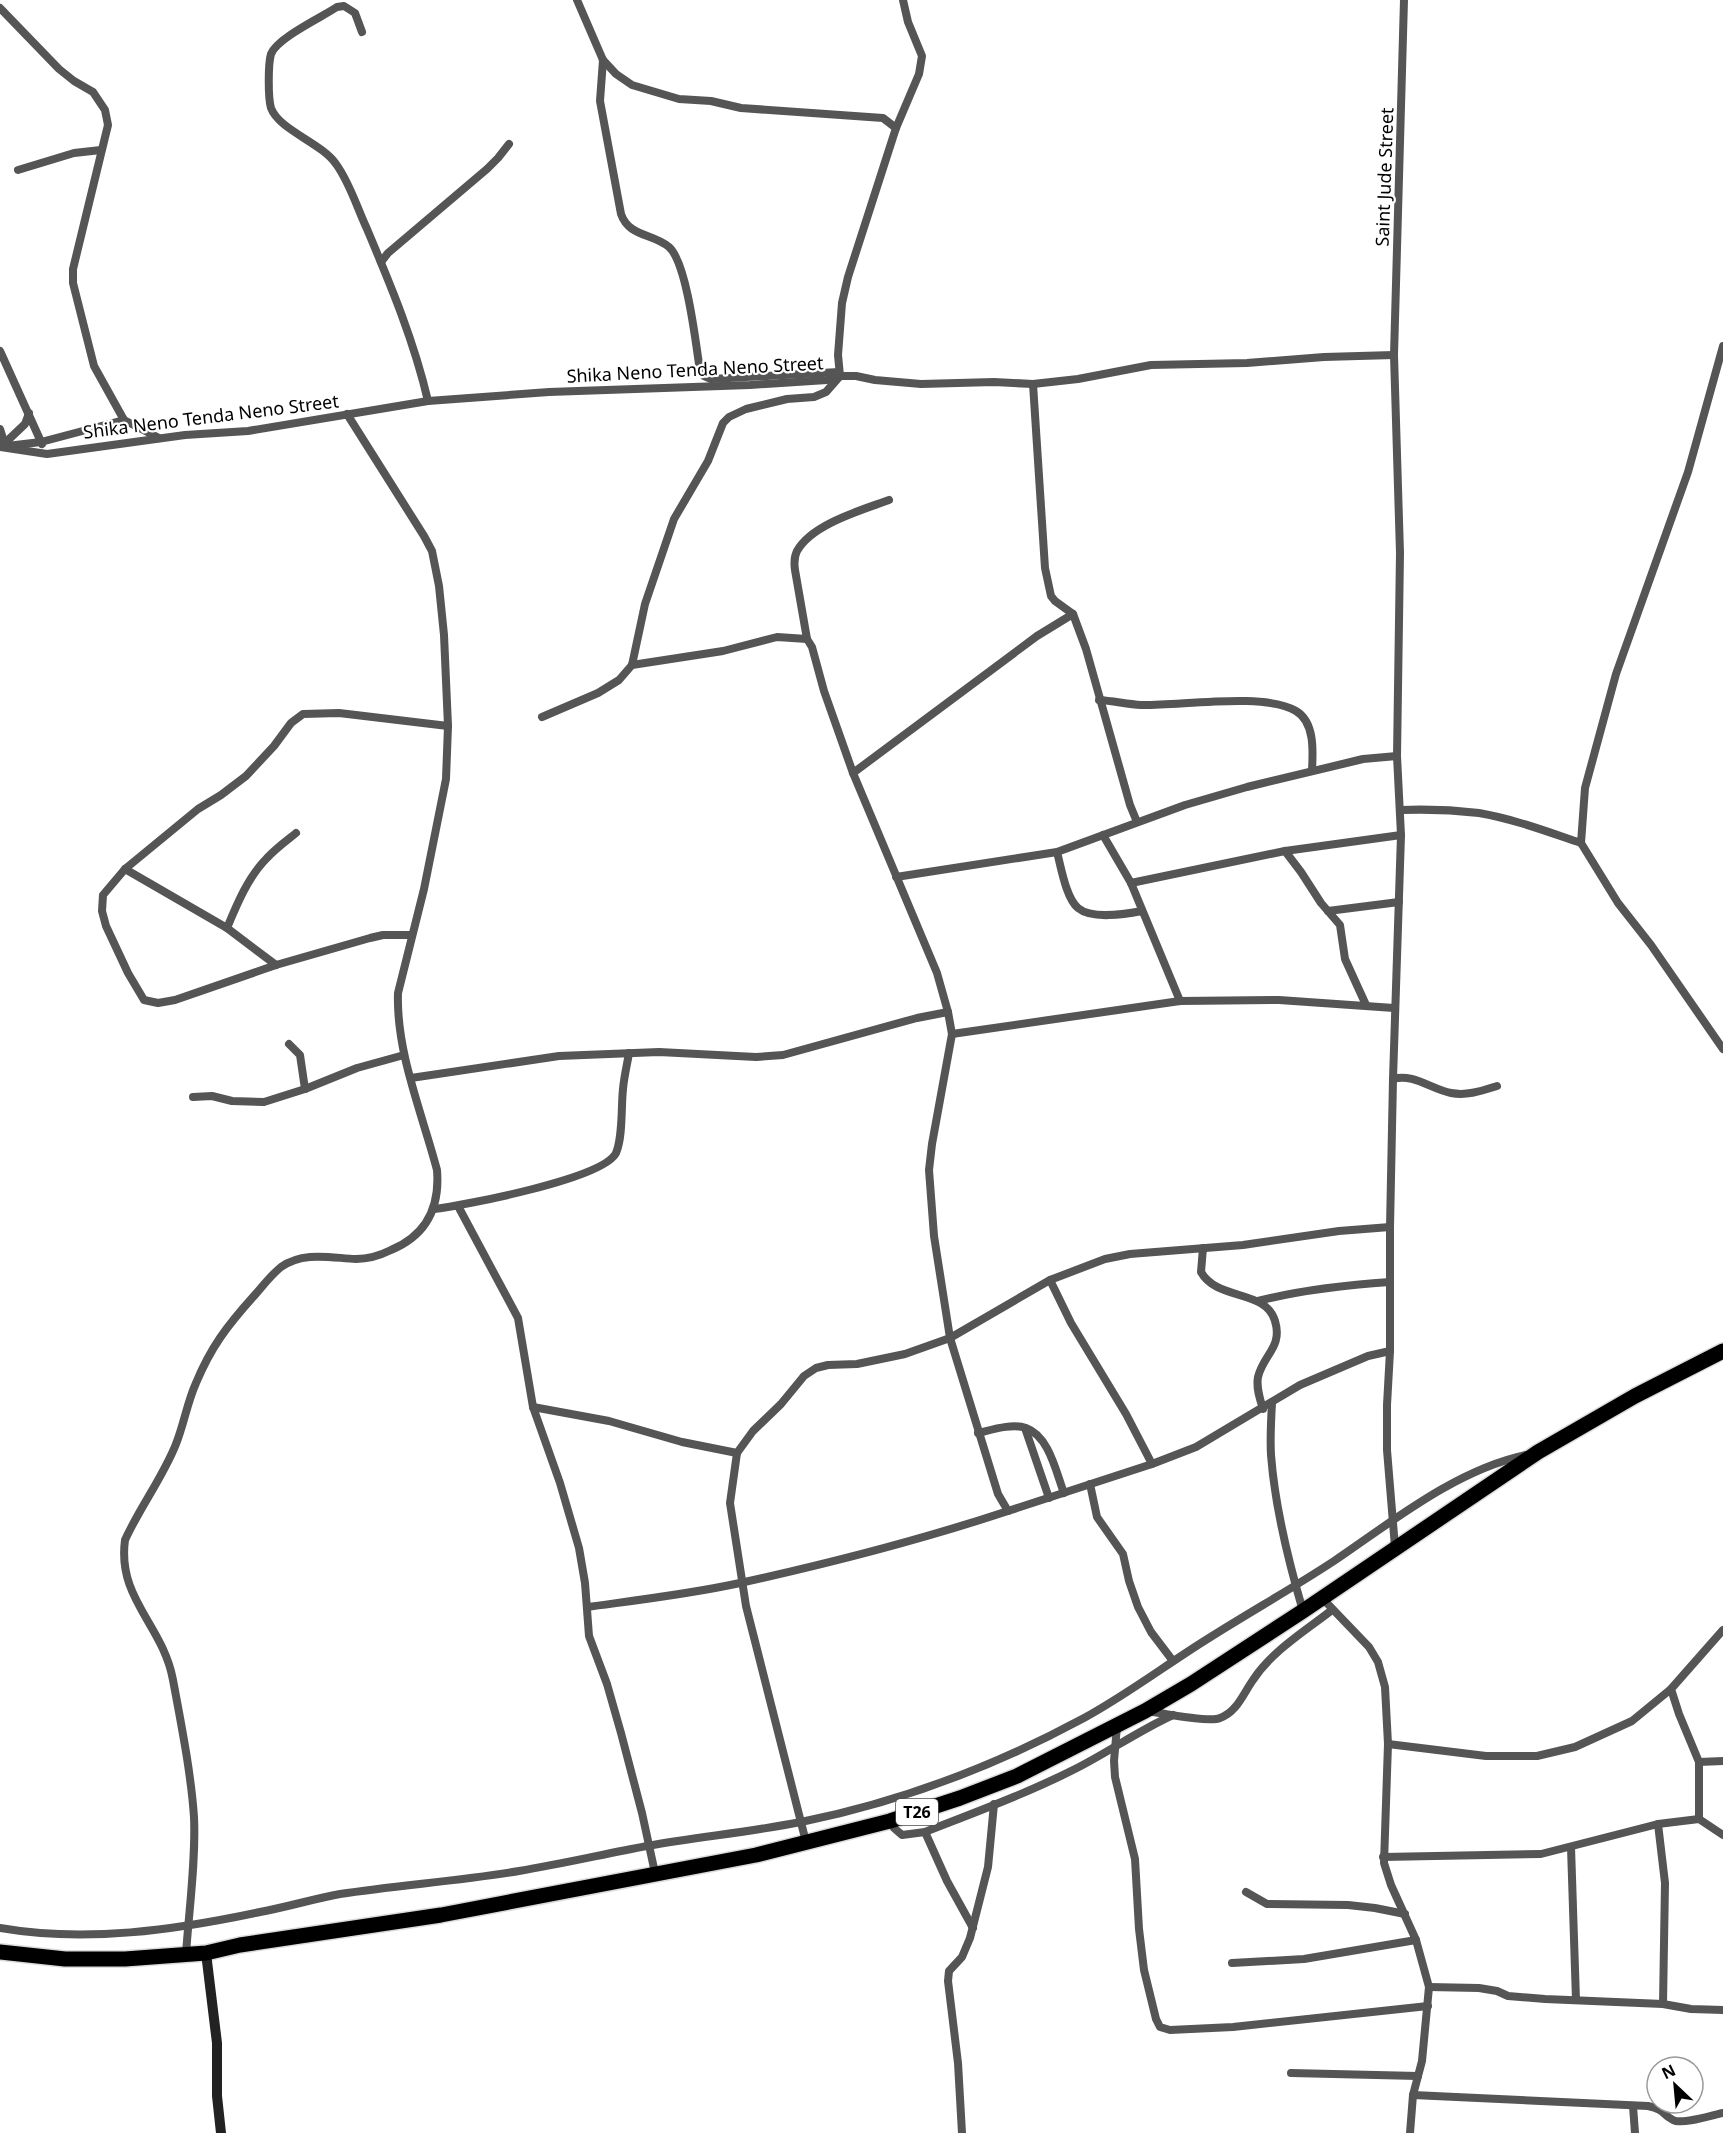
<svg xmlns="http://www.w3.org/2000/svg" width="1723" height="2133" viewBox="0 0 1723 2133" font-family="'Noto Sans',sans-serif">
<style>
.lines{fill:none;stroke-linecap:round;stroke-linejoin:round}
.highway-casing{stroke:#dbdbdb;stroke-width:18}
.street{stroke:#555;stroke-width:8}
.secondary{stroke:#222;stroke-width:10}
.highway{stroke:#000;stroke-width:15}
.labels{text-anchor:middle;stroke-width:4.5;stroke-linejoin:round;paint-order:stroke}
.shield{fill:#fff;stroke:#4c4c4c;stroke-width:1.5}
.shield-label{font-size:16px;font-weight:bold;fill:#000}
.street-label{font-size:18px;fill:#000;stroke:#fff}
</style>
<rect width="100%" height="100%" fill="#fff"/>
<g class="lines">
<g class="highway-casing">
<polyline id="highway" points="0,1952 65,1959 125,1959 206,1953 240,1945 441,1915 756,1855 890,1821 960,1798 1017,1776 1145,1711 1191,1684 1303,1611 1538,1452 1635,1396 1723,1351"/>
</g>
<g class="street">
<path d="M577 0 603 60 600 101 621 214C629 237 652 233 669 247 687 263 696 345 700 371L704 376 711 379 839 372"/>
<polyline points="0,8 59,69 74,81 93,92 105,110 108,125 73,269 73,283 94,366 124,420 159,438"/>
<path d="M362 32 355 13 344 6 337 7C322 17 277 38 271 54 268 64 268 98 271 108 279 130 322 143 336 164 350 183 357 208 367 229 391 286 414 341 428 401"/>
<polyline points="603,60 616,74 632,85 679,99 711,101 741,108 883,118 896,128"/>
<polyline points="18,170 74,153 101,150"/>
<polyline points="381,262 388,253 487,169 498,158 509,144"/>
<polyline points="1723,346 1688,472 1616,674 1585,788 1581,843 1618,903 1651,945 1723,1049"/>
<polyline points="0,351 42,444"/>
<polyline points="1033,384 1045,568 1051,596 1055,601 1073,614 1086,649 1130,805 1137,822"/>
<polyline points="0,429 5,445"/>
<polyline points="5,443 25,424 29,413"/>
<polyline points="7,446 41,442 124,420"/>
<polyline points="0,447 47,454 185,435 248,431 428,401 549,392 750,385 827,380 840,376 856,376 875,380 921,384 994,382 1033,384 1078,379 1151,365 1247,363 1324,357 1394,355"/>
<path d="M807 639 795 570C794 563 794 557 797 551 812 524 862 510 889 500"/>
<polyline points="632,665 723,651 777,637 807,639 812,647 824,691 853,773 937,973 948,1012 952,1034 932,1144 929,1170 934,1236 950,1338 998,1494 1008,1511 1152,1464 1196,1447 1300,1385 1368,1356 1390,1351"/>
<path d="M1099 700C1113 701 1127 704 1141 705 1180 706 1264 692 1296 711 1315 722 1313 752 1312 770"/>
<polyline points="542,717 598,693 619,680 632,665 645,604 674,519 708,461 723,423 729,417 746,409 787,399 814,397 826,392 840,376 838,355 842,303 848,277 896,128 919,74 922,56 908,22 903,0"/>
<polyline points="853,773 1037,636 1073,614"/>
<path d="M1401 810C1427 809 1453 810 1479 813 1514 819 1548 832 1581 843"/>
<polyline points="1103,835 1131,883 1180,1001"/>
<polyline points="1285,851 1301,872 1321,903 1340,925 1345,959 1366,1005"/>
<path d="M1057 852C1061 867 1066 898 1078 908 1092 920 1126 914 1142 911"/>
<polyline points="125,869 227,928 276,965"/>
<polyline points="896,877 1057,852 1185,805 1247,787 1363,759 1397,756"/>
<polyline points="1131,883 1285,851 1401,835"/>
<polyline points="1328,911 1399,902"/>
<path d="M227 928C237 904 248 877 267 858 275 849 286 841 296 833"/>
<polyline points="412,935 383,935 370,938 276,965 175,1000 158,1003 144,1000 128,973 106,926 102,911 103,895 125,869 198,809 221,795 246,776 274,746 291,723 303,714 339,713 448,726"/>
<polyline points="952,1034 1180,1001 1279,1000 1394,1008"/>
<polyline points="289,1044 300,1055 305,1089"/>
<polyline points="411,1078 559,1056 659,1052 756,1057 783,1055 917,1018 948,1012"/>
<path d="M1393 1079C1413 1073 1431 1089 1451 1093 1467 1096 1481 1091 1497 1086"/>
<polyline points="193,1097 212,1096 232,1101 264,1102 305,1089 357,1068 404,1055"/>
<polyline points="458,1206 518,1318 533,1407 560,1483 579,1548 585,1583 589,1636 607,1684 621,1733 642,1813 655,1873"/>
<path d="M434 1209C465 1205 603 1179 616 1153 623 1137 621 1107 623 1089 624 1077 627 1065 629 1053"/>
<path d="M1203 1248 1201 1272C1217 1301 1266 1289 1275 1321 1283 1347 1263 1355 1258 1377 1256 1388 1260 1399 1263 1409"/>
<polyline points="1050,1280 1071,1323 1126,1414 1152,1464"/>
<path d="M1258 1301C1301 1290 1345 1285 1390 1282"/>
<path d="M1272 1403C1271 1420 1270 1438 1271 1455 1275 1508 1288 1560 1303 1611"/>
<polyline points="533,1407 609,1421 682,1442 737,1453"/>
<polyline points="1025,1428 1049,1498"/>
<path d="M978 1433C991 1430 1012 1423 1026 1428 1049 1436 1056 1472 1064 1493"/>
<polyline points="1090,1484 1097,1517 1123,1554 1129,1581 1138,1607 1151,1632 1173,1661"/>
<polyline points="1395,1547 1387,1450 1387,1405 1390,1351 1390,1227 1393,1079 1401,835 1397,756 1400,553 1394,355 1404,0"/>
<polyline points="1322,1598 1369,1647 1378,1662 1385,1687 1388,1744 1384,1863 1391,1885 1416,1940 1429,1987 1422,2061 1413,2095 1410,2133"/>
<path d="M587 1607C638 1600 690 1594 740 1583 831 1563 920 1540 1008 1511"/>
<path d="M1147 1711C1162 1713 1209 1723 1220 1718 1237 1712 1243 1694 1253 1680 1272 1651 1305 1631 1332 1610"/>
<polyline points="1117,1726 1114,1761 1115,1777 1135,1859 1139,1929 1144,1970 1156,2019 1160,2027 1170,2030 1233,2027 1428,2006"/>
<polyline points="1388,1744 1486,1756 1537,1756 1575,1747 1632,1721 1671,1689"/>
<polyline points="1699,1762 1723,1761"/>
<polyline points="1699,1819 1699,1762 1679,1714 1671,1689 1723,1630"/>
<path d="M890 1821 894 1828 902 1835 925 1832C976 1812 1028 1793 1077 1768 1110 1751 1140 1730 1173 1715"/>
<polyline points="1658,1824 1665,1883 1663,2004"/>
<polyline points="925,1832 947,1881 973,1928"/>
<polyline points="806,1842 746,1606 730,1503 737,1453 753,1431 781,1404 804,1376 816,1368 828,1365 857,1364 905,1354 950,1338 1050,1280 1105,1259 1130,1254 1243,1245 1339,1231 1390,1227"/>
<polyline points="1571,1847 1576,2000"/>
<polyline points="1383,1857 1541,1854 1658,1824 1699,1819 1723,1835"/>
<polyline points="1246,1892 1267,1904 1348,1905 1375,1908 1405,1914"/>
<path d="M0 1928C86 1943 175 1930 260 1912 287 1907 313 1899 340 1894 399 1885 459 1881 519 1871 562 1864 604 1854 647 1846 698 1837 750 1832 801 1822 900 1802 995 1766 1084 1718 1128 1694 1167 1664 1209 1638 1250 1612 1293 1588 1334 1561 1393 1521 1456 1470 1526 1455"/>
<path d="M186 1954C189 1910 196 1860 194 1817 191 1773 181 1723 173 1680 163 1625 117 1599 125 1540 140 1507 163 1477 176 1444 184 1424 187 1403 196 1383 211 1347 227 1326 253 1297 262 1287 271 1275 281 1267 304 1251 331 1258 356 1259 368 1259 381 1255 391 1250 427 1235 440 1207 437 1170 422 1113 396 1052 398 993L424 889 446 779 448 726 444 635 439 586 432 551 424 536 347 414"/>
<polyline points="1232,1963 1304,1959 1416,1940"/>
<polyline points="1429,1987 1479,1988 1497,1991 1508,1996 1545,1999 1663,2004 1691,2009 1723,2010"/>
<polyline points="1291,2073 1418,2076"/>
<path d="M1413 2095 1648 2106C1666 2110 1661 2114 1673 2120 1682 2125 1713 2115 1723 2113"/>
<polyline points="1633,2106 1635,2133"/>
<polyline points="962,2133 958,2063 948,1981 949,1971 962,1957 970,1938 988,1867 994,1804"/>
</g>
<polyline class="secondary" points="206,1953 217,2043 217,2096 221,2133"/>
<use href="#highway" class="highway"/>
</g>
<g class="labels">
<rect class="shield" x="896" y="1799" width="42" height="26" rx="4.5"/>
<g class="shield-label">
<text x="917" y="1818">T26</text>
</g>
<g class="street-label">
<text transform="translate(1385 177) rotate(-88)" y="6">Saint Jude Street</text>
<text transform="translate(695 370) rotate(-3)" y="6">Shika Neno Tenda Neno Street</text>
<text transform="translate(211 417) rotate(-7)" y="6">Shika Neno Tenda Neno Street</text>
</g>
</g>
<g transform="translate(1675 2085) rotate(334)"><circle r="28" fill="#ffffff" stroke="#999999" stroke-width="1.5"/>
<path d="M0-4.5L10 22L0 15L-10 22Z" fill="#000000"/>
<text y="-9" font-size="16" font-weight="bold" text-anchor="middle" fill="#000000">N</text>
</g>
</svg>
